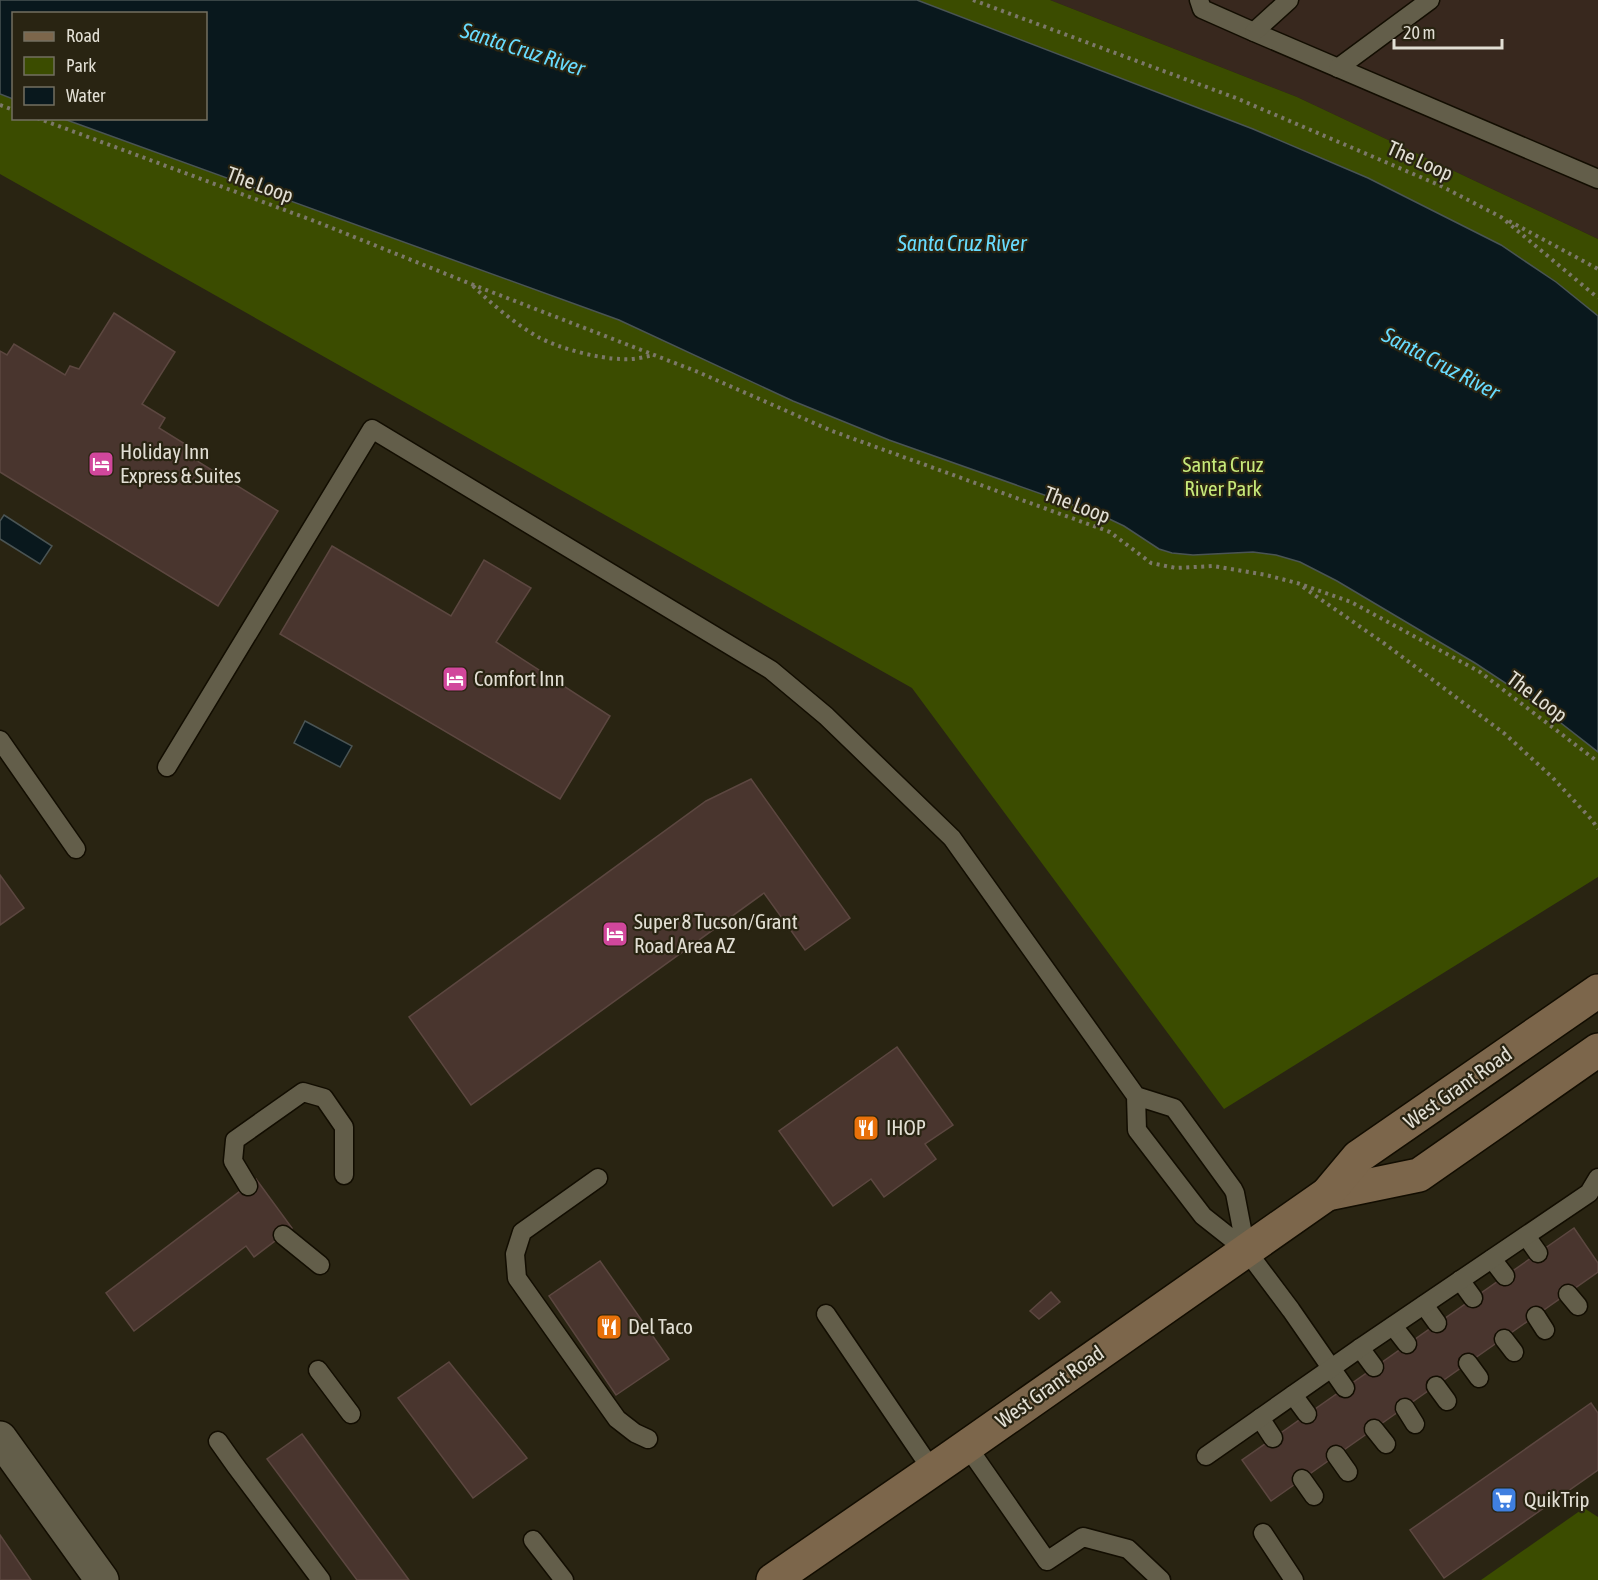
<svg xmlns="http://www.w3.org/2000/svg" width="1598" height="1580" viewBox="0 0 1598 1580" font-family="'Asap Condensed',sans-serif">
<style>
.industrial{fill:#38281e}
.green{fill:#3b4c00;fill-rule:evenodd}
.water{fill:#09181d;stroke:#4a5454;stroke-width:1.5}
.building{fill:#49352e;stroke:#5c4740;stroke-width:1.5}
.lines{fill:none;stroke-linecap:round;stroke-linejoin:round}
.lane-casing{stroke:#120d01;stroke-width:21}
.street-casing{stroke:#120d01;stroke-width:36}
.secondary-casing{stroke:#120d01;stroke-width:36}
.path{stroke:#7c7869;stroke-width:4;stroke-dasharray:3 4.5;stroke-linecap:butt}
.lane{stroke:#635e4a;stroke-width:18}
.street{stroke:#635e4a;stroke-width:33}
.secondary{stroke:#7c664b;stroke-width:33}
.labels{text-anchor:middle;stroke-width:4.5;stroke-linejoin:round;paint-order:stroke}
.street-label{font-size:21px;fill:#e2dfd4;stroke:#292412}
.poi-label{font-size:21px;fill:#e2dfd4;stroke:#292412;text-anchor:start}
.park-label{font-size:21px;fill:#c7e97a;stroke:#292412}
.water-label{font-size:22px;font-style:italic;fill:#68dbfe;stroke:#292412}
</style>
<rect width="100%" height="100%" fill="#292412"/>
<polygon class="industrial" points="1050,0 1598,0 1598,239 1297,97"/>
<g class="green">
<path d="M0 0H1050L1297 97 1598 239V877L1224 1109 912 688 0 174ZM14 14H206V118H14Z"/>
<polygon points="1584,1508 1598,1517 1598,1580 1481,1580"/>
</g>
<g class="water">
<polygon points="0,0 917,0 1253,129 1368,178 1501,245 1556,282 1598,316 1598,752 1534,702 1475,663 1337,581 1300,562 1276,555 1253,552 1193,555 1172,553 1159,549 1124,526 1101,515 889,440 793,401 619,320 64,119 206,118 206,14 14,14 13,99 0,94"/>
<polygon points="4,515 52,546 40,564 0,539 0,521"/>
<polygon points="305,721 352,746 340,767 294,743"/>
</g>
<g class="building">
<polygon points="114,313 175,352 142,404 165,418 159,428 193,449 189,456 278,511 218,606 0,472 0,351 7,355 14,344 65,375 70,366 79,369"/>
<polygon points="332,546 451,616 484,560 531,588 496,642 610,716 560,799 280,634"/>
<polygon points="751,779 850,918 805,950 764,893 471,1105 409,1017 706,801"/>
<polygon points="0,875 24,908 0,925"/>
<polygon points="897,1047 953,1125 925,1144 936,1159 884,1197 871,1179 833,1206 779,1131"/>
<polygon points="256,1179 292,1228 254,1257 246,1246 134,1331 106,1293"/>
<polygon points="1574,1228 1598,1263 1598,1272 1271,1501 1242,1460"/>
<polygon points="600,1261 669,1359 616,1395 549,1296"/>
<polygon points="1051,1292 1060,1302 1039,1319 1030,1311"/>
<polygon points="449,1362 527,1458 473,1498 398,1398"/>
<polygon points="1591,1403 1598,1413 1598,1470 1444,1578 1410,1530"/>
<polygon points="302,1434 409,1580 357,1580 267,1459"/>
<polygon points="0,1535 31,1580 0,1580"/>
</g>
<g class="lines">
<g class="lane-casing">
<g id="lane">
<polyline points="1199,0 1202,9 1254,32 1598,179"/>
<polyline points="1254,32 1289,0"/>
<polyline points="1338,68 1430,0"/>
<polyline points="0,740 76,849"/>
<polyline points="167,767 372,429 771,670 826,716 952,838 1136,1096 1137,1130 1203,1216 1246,1250 1235,1193 1233,1189 1174,1108 1136,1096"/>
<polyline points="598,1178 522,1232 515,1254 517,1278 617,1419 635,1433 648,1439"/>
<polyline points="248,1186 233,1161 235,1140 303,1092 324,1098 344,1127 344,1175"/>
<polyline points="283,1235 320,1265"/>
<polyline points="1526,1236 1538,1253"/>
<polyline points="1246,1250 1291,1310 1345,1388"/>
<polyline points="1492,1259 1505,1276"/>
<polyline points="1460,1280 1473,1298"/>
<polyline points="1568,1294 1578,1306"/>
<polyline points="1424,1305 1437,1323"/>
<polyline points="826,1314 932,1470"/>
<polyline points="1536,1316 1545,1330"/>
<polyline points="1393,1326 1407,1344"/>
<polyline points="1504,1339 1514,1352"/>
<polyline points="1360,1348 1374,1367"/>
<polyline points="1468,1363 1479,1378"/>
<polyline points="318,1370 351,1414"/>
<polyline points="1436,1386 1447,1401"/>
<polyline points="1293,1395 1307,1414"/>
<polyline points="1405,1408 1415,1424"/>
<polyline points="1260,1418 1273,1438"/>
<polyline points="1374,1429 1386,1444"/>
<polyline points="218,1441 235,1465 321,1580"/>
<polyline points="967,1446 1047,1561 1083,1537 1128,1549 1161,1580"/>
<polyline points="1336,1455 1348,1472"/>
<polyline points="1206,1456 1360,1348 1589,1193 1598,1178"/>
<polyline points="1302,1479 1314,1496"/>
<polyline points="1263,1533 1294,1580"/>
<polyline points="533,1540 564,1580"/>
</g>
</g>
<g class="street-casing">
<polyline id="street" points="0,1438 102,1580"/>
</g>
<g class="secondary-casing">
<g id="secondary">
<polyline points="1327,1194 1419,1175 1598,1050"/>
<polyline points="773,1580 950,1458 1327,1194 1358,1157 1598,991"/>
</g>
</g>
<g class="path">
<polyline points="973,0 1236,98 1439,185 1501,217 1598,298"/>
<polyline points="0,105 14,110"/>
<polyline points="37,118 317,222 471,284 698,372 832,431 1110,532 1151,563 1176,568 1213,566 1266,575 1297,583 1351,602 1480,672 1598,762"/>
<polyline points="1509,221 1598,269"/>
<path d="M473 286C493 305 514 323 538 337 558 348 599 359 622 359 633 360 644 357 654 355"/>
<polyline points="1303,587 1385,644 1505,734 1552,777 1592,820 1598,829"/>
</g>
<use href="#lane" class="lane"/>
<use href="#street" class="street"/>
<use href="#secondary" class="secondary"/>
</g>
<defs>
<g id="hotel-square" transform="scale(1.35)"><rect x="-9" y="-9" width="18" height="18" rx="4" fill="#d1479c" stroke="#292412"/><path d="M-6-4.5h1.5V1H6V5H4.5V3h-9V5H-6ZM-4 0a1.8 1.8 0 1 1 3.6 0ZM.5 0V-2.5h3Q6-2.5 6 0Z" fill="#fff"/></g>
<g id="restaurant-square" transform="scale(1.35)"><rect x="-9" y="-9" width="18" height="18" rx="4" fill="#e8710a" stroke="#292412"/><path d="M-5-6h1v4h1v-4h1v4h1v-4h1v5L-1.5 .5V6h-2V.5L-5-1ZM5-6V6H3V1.5H1.5Q1.5-4 5-6Z" fill="#fff"/></g>
<g id="supermarket-square" transform="scale(1.35)"><rect x="-9" y="-9" width="18" height="18" rx="4" fill="#3f7fe0" stroke="#292412"/><path d="M-6-5.5h2.5l.6 2H6L4.5 2H-2.5L-4.4-4H-6ZM-1.5 3.2a1.3 1.3 0 1 0 .1 0ZM3 3.2a1.3 1.3 0 1 0 .1 0Z" fill="#fff"/></g>
</defs>
<g fill-rule="evenodd">
<use href="#hotel-square" x="101" y="464"/>
<use href="#hotel-square" x="455" y="679"/>
<use href="#hotel-square" x="615" y="934"/>
<use href="#restaurant-square" x="866" y="1128"/>
<use href="#restaurant-square" x="609" y="1327"/>
<use href="#supermarket-square" x="1504" y="1500"/>
</g>
<g class="labels">
<g class="street-label">
<text transform="translate(1420 161) rotate(24)" y="7">The Loop</text>
<text transform="translate(260 185) rotate(20)" y="7">The Loop</text>
<text transform="translate(1077 505) rotate(21)" y="7">The Loop</text>
<text transform="translate(1537 697) rotate(37)" y="7">The Loop</text>
<text transform="translate(1458 1088) rotate(-35)" y="7">West Grant Road</text>
<text transform="translate(1050 1387) rotate(-35)" y="7">West Grant Road</text>
</g>
<g class="poi-label">
<text x="120" y="459">Holiday Inn<tspan x="120" dy="24">Express &amp; Suites</tspan></text>
<text x="474" y="686">Comfort Inn</text>
<text x="634" y="929">Super 8 Tucson/Grant<tspan x="634" dy="24">Road Area AZ</tspan></text>
<text x="886" y="1135">IHOP</text>
<text x="628" y="1334">Del Taco</text>
<text x="1524" y="1507">QuikTrip</text>
</g>
<g class="park-label">
<text x="1223" y="472">Santa Cruz<tspan x="1223" dy="24">River Park</tspan></text>
</g>
<g class="water-label">
<text transform="translate(523 49) rotate(18)" y="8">Santa Cruz River</text>
<text x="962" y="251">Santa Cruz River</text>
<text transform="translate(1441 363) rotate(28)" y="8">Santa Cruz River</text>
</g>
</g>
<rect x="12" y="12" width="195" height="108" fill="#292412" stroke="#736f60" stroke-width="1.5"/>
<rect x="24" y="32" width="30" height="9" fill="#7c664b" stroke="#736f60" stroke-width="1.5"/>
<text x="66" y="42" font-size="18" fill="#e2dfd4">Road</text>
<rect x="24" y="57" width="30" height="18" fill="#3b4c00" stroke="#736f60" stroke-width="1.5"/>
<text x="66" y="72" font-size="18" fill="#e2dfd4">Park</text>
<rect x="24" y="87" width="30" height="18" fill="#09181d" stroke="#736f60" stroke-width="1.5"/>
<text x="66" y="102" font-size="18" fill="#e2dfd4">Water</text>
<path d="M1394 39v9h108v-9" fill="none" stroke="#e2dfd4" stroke-width="3"/>
<text x="1403" y="39" font-size="18" fill="#e2dfd4" stroke="#292412" stroke-width="4.5" paint-order="stroke">20 m</text>
</svg>
